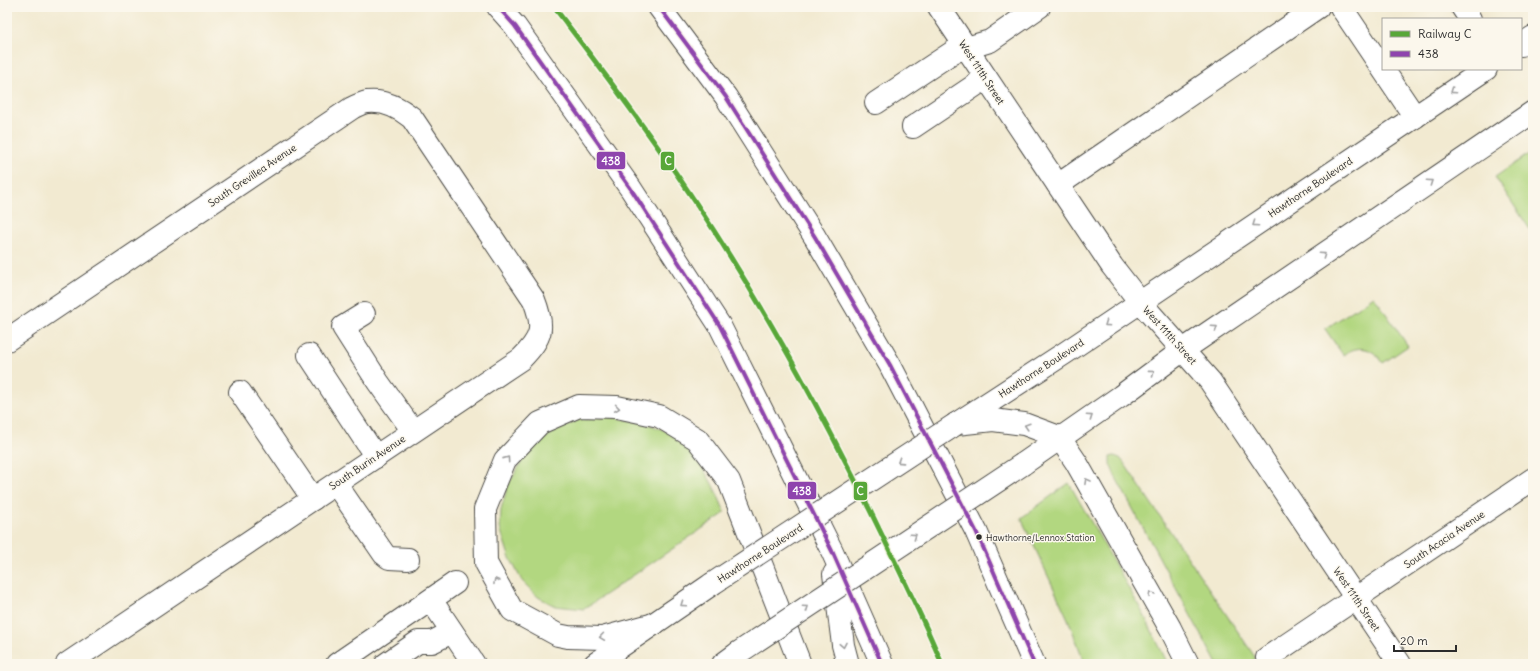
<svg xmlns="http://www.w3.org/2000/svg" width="1540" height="671" viewBox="0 0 1540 671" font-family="Delius,sans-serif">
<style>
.green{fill:#b2d780;stroke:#6e8156}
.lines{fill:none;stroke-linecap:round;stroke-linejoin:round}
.minor-casing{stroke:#494844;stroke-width:24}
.major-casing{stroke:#494844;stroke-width:24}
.highway-casing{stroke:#494844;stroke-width:24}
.minor{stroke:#fff;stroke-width:22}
.major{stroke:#fff;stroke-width:22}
.highway{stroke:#fff;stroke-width:22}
.major-bridge-casing{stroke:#494844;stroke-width:24;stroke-linecap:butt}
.major-bridge{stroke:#fff;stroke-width:22}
.bus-1-casing{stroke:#fbf7ec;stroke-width:7}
.bus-1{stroke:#8e44ad;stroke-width:4}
.rail-1-casing{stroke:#fbf7ec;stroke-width:8}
.rail-1{stroke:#58a738;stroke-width:5}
.oneway{stroke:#a0a0a0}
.bus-dot{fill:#2b2b2b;stroke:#fbf7ec;stroke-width:1.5}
.labels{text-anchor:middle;stroke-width:3;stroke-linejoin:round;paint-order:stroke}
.bus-label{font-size:9px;fill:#2b2b2b;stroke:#fbf7ec;text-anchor:start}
.street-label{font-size:10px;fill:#2b2b2b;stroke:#fbf7ec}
.line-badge{stroke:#fbf7ec;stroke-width:1.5}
.badge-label{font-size:11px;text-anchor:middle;font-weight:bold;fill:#fff}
</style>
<rect width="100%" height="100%" fill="#fbf7ec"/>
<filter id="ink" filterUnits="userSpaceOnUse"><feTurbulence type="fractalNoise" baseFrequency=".025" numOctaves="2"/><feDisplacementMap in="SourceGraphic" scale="8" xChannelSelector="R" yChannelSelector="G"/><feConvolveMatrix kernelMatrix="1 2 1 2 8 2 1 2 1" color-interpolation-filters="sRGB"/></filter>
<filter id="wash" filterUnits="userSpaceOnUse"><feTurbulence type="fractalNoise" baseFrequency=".012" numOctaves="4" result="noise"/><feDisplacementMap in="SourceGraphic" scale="16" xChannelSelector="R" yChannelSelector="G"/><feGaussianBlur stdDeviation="0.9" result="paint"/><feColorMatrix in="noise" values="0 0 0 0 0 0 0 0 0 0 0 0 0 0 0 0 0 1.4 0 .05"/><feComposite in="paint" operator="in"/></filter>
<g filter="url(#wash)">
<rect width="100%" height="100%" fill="#f2ead1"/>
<g class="green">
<polygon points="1533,151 1533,234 1495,177"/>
<path d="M1374 296 1408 346 1383 363C1373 347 1358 344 1343 355L1325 329Z"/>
<path d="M610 417C627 420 652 423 667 432 671 434 675 438 678 442 702 462 714 484 725 513L584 609 555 606 538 597 522 581 509 556 500 528 501 509 508 485 530 448 551 434 578 420Z"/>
<polygon points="1114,456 1120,458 1124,463 1255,657 1253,664 1217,664 1115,476 1110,464 1110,457"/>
<polygon points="1069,483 1144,615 1168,664 1085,664 1068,619 1021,518"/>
</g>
</g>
<g filter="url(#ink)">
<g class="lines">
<g class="minor-casing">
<g id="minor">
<polyline points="939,7 1112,266 1140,302 1210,381 1400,664"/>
<polyline points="1341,7 1415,117"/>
<polyline points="1462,7 1470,19"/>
<polyline points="876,103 953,52 990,41 1039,7"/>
<polyline points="913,127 986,78"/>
<polyline points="1058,185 1318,7"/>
<polyline points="364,314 343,327 378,382 413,431"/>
<path d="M7 340 352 108C356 106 362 103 367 102 384 100 400 108 412 118L534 300C545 328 542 338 521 359L67 664"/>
<polyline points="309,355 376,457"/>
<polyline points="240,392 313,499"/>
<polyline points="336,484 384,554 389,558 408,559"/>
<polyline points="431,600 474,664"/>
<polyline points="1267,658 1533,479"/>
<polyline points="337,664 455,583"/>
<polyline points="386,664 418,642 432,642 452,632"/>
</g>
</g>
<g class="major-casing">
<g id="major">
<polyline points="1521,45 1533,37"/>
<polyline points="956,424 1065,353 1486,69"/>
<polyline points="1023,464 1121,396 1183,350 1533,112"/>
<polyline points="595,664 712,584"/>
<polyline points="723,664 738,653"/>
</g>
</g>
<g class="highway-casing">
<g id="highway">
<polyline points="498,7 515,26 631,189 720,326 832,551 882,664"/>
<polyline points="659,7 726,97 815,237 890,365 976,531 1034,664"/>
<polyline points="956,424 993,420 1024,424 1059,437 1076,462 1170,628 1188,664"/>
<polyline points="834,574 843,645 848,664"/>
<polyline points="654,624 602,638 568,637 558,635 512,610 486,563 485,509 505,460 540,423 579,406 617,407 659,416 697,439 729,481 800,664"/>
</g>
</g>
<use href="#minor" class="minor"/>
<use href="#major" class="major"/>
<use href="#highway" class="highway"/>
<g class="major-bridge-casing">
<g id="major-bridge">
<polyline points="712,584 956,424"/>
<polyline points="738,653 1023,464"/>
</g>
</g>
<use href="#major-bridge" class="major-bridge"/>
<g class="bus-1-casing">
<g id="bus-1">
<polyline points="498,7 515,26 631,189 720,326 832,551 882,664"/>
<polyline points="659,7 726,97 815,237 890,365 976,531 1034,664"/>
</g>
</g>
<use href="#bus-1" class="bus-1"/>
<g class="rail-1-casing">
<path id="rail-1" d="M554 7C603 71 652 136 696 203 766 309 827 421 882 535 903 578 924 620 942 664"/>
</g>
<use href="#rail-1" class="rail-1"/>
</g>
<defs><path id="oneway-chevron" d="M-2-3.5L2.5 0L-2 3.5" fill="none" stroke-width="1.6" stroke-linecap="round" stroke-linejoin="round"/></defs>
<g class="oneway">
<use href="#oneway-chevron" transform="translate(1453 91) rotate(146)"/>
<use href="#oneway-chevron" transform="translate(1430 182) rotate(-34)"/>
<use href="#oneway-chevron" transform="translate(1255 224) rotate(146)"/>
<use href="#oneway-chevron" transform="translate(1323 255) rotate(-34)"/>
<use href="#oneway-chevron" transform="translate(1107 324) rotate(146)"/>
<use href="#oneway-chevron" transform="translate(1215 328) rotate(-34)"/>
<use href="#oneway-chevron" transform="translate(1152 373) rotate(-36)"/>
<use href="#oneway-chevron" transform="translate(617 408) rotate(8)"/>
<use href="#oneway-chevron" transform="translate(1090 417) rotate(-34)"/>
<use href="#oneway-chevron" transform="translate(1027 426) rotate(-163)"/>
<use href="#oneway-chevron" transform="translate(507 459) rotate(-55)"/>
<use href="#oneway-chevron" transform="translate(900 461) rotate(147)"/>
<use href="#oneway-chevron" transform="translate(1087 481) rotate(-119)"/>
<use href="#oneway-chevron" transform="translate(914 536) rotate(-34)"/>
<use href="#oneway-chevron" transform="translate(496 581) rotate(-119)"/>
<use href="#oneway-chevron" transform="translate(1151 594) rotate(-120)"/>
<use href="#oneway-chevron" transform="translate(683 604) rotate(146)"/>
<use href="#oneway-chevron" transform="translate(806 608) rotate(-34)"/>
<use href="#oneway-chevron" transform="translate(602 637) rotate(172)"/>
<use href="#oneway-chevron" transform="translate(843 645) rotate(79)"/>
</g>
</g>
<circle class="bus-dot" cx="979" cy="537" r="3.5"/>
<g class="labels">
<g class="bus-label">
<text x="986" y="541">Hawthorne/Lennox Station</text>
</g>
<g class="street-label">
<text transform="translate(982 72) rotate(57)" y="4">West 111th Street</text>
<text transform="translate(252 175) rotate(-34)" y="4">South Grevillea Avenue</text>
<text transform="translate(1310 187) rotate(-34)" y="4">Hawthorne Boulevard</text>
<text transform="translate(1170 335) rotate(48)" y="4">West 111th Street</text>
<text transform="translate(1041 368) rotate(-33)" y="4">Hawthorne Boulevard</text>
<text transform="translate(367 462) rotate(-34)" y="4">South Burin Avenue</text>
<text transform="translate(1444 539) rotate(-34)" y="4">South Acacia Avenue</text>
<text transform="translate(760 553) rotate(-33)" y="4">Hawthorne Boulevard</text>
<text transform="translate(1357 599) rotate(56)" y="4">West 111th Street</text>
</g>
</g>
<g class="line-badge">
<rect x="596" y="151" width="30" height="19" rx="4" fill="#8e44ad"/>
<rect x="660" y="151" width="15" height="20" rx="4" fill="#58a738"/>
<rect x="787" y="481" width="30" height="19" rx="4" fill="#8e44ad"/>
<rect x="853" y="481" width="15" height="20" rx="4" fill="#58a738"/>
</g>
<g class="badge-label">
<text x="611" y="165">438</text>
<text x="668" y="165">C</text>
<text x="802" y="495">438</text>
<text x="860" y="495">C</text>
</g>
<rect width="1540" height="671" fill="none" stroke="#fbf7ec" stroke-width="24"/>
<rect x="1382" y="18" width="140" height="52" fill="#fbf7ec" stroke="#a8a59f"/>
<rect x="1390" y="31" width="20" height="6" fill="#58a738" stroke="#a8a59f"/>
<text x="1418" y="38" font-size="12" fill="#2b2b2b">Railway C</text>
<rect x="1390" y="51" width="20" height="6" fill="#8e44ad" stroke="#a8a59f"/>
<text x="1418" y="58" font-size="12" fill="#2b2b2b">438</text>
<path d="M1394 645v6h62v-6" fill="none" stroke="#2b2b2b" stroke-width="2"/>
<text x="1400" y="645" font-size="12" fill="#2b2b2b" stroke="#fbf7ec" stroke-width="3" paint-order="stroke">20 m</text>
</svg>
